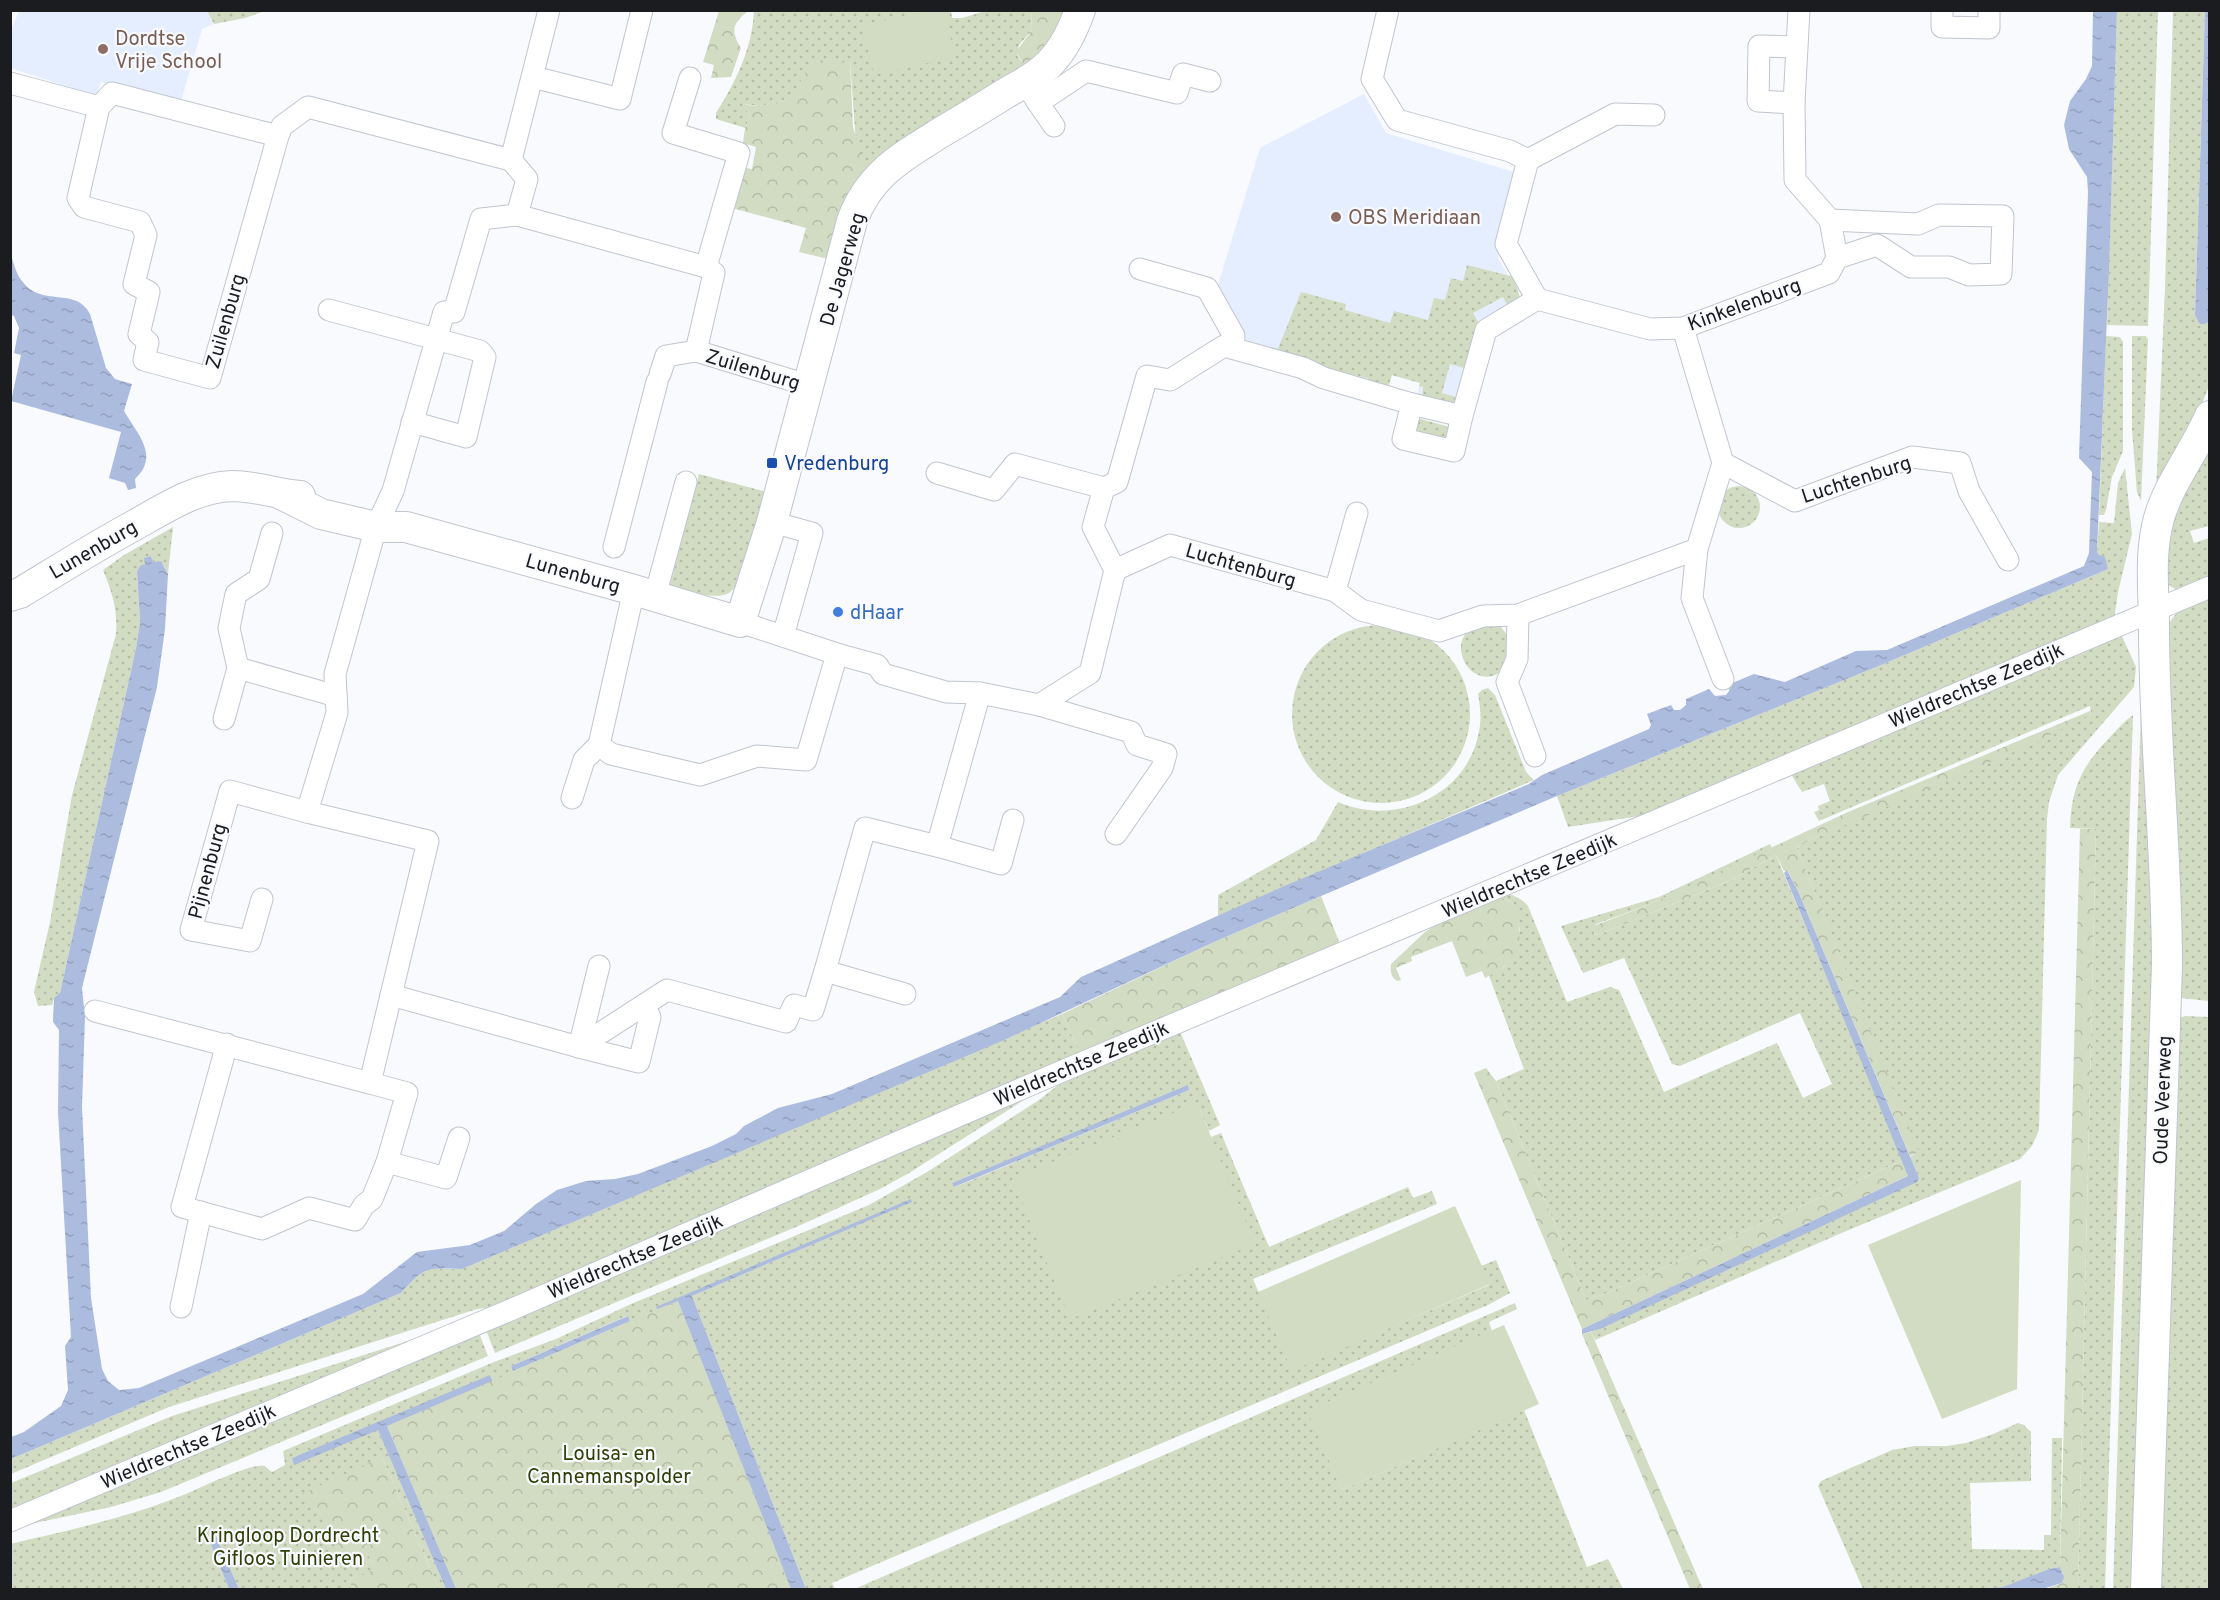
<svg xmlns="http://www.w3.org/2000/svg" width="2220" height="1600" viewBox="0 0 2220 1600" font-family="Overpass,sans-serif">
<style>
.built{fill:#e4eefe;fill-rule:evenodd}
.grass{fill:url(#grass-dots);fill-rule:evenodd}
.forest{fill:url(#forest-crowns)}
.pitch{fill:#d2dcc2}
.water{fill:url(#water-ripples)}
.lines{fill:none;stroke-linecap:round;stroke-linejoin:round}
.street-casing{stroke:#c0c5cf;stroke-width:23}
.secondary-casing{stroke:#c0c5cf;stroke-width:32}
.street{stroke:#fff;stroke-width:21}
.secondary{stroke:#fff;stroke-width:30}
.education-dot{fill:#8d6e63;stroke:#f8fafe;stroke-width:2}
.transit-dot{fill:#1a4fb4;stroke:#f8fafe;stroke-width:2}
.shop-dot{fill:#3f7fe0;stroke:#f8fafe;stroke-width:2}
.labels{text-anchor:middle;stroke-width:4.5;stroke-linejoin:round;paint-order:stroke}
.education-label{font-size:20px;fill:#785e54;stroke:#f8fafe;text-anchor:start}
.street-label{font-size:20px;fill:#1a1c20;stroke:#f8fafe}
.transit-label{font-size:20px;fill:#164399;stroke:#f8fafe;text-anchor:start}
.shop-label{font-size:20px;fill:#366cbe;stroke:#f8fafe;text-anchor:start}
.park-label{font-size:20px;fill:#304005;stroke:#f8fafe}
</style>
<defs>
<pattern id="grass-dots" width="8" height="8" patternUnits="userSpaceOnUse" patternTransform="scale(1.5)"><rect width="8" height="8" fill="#d2dcc2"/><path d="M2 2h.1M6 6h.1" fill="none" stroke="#b4bca6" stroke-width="1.8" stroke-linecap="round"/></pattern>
<pattern id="forest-crowns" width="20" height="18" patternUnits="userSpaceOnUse" patternTransform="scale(1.5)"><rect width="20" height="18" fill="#d2dcc2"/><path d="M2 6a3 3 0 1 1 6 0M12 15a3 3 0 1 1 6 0" fill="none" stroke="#b4bca6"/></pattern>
<pattern id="water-ripples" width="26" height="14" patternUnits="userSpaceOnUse" patternTransform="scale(1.5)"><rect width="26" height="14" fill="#abbcdf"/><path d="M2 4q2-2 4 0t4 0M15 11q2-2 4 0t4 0" fill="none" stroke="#93a1bf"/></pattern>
</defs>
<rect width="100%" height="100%" fill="#f8fafe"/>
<g class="built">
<polygon points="19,11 207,11 214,24 202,29 181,101 101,82 96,96 11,68 11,30"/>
<path d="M1364 94 1386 133 1517 173 1498 258 1524 305 1480 328 1456 413 1249 348 1217 288 1260 148ZM1391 375 1420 383 1417 396 1388 388Z"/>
</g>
<g class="grass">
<path d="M951 10 952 18H962L985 11H1031L1032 30 1019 45 1017 55 1025 67 866 174 856 144 850 61 799 86 791 96 778 103 759 106 743 104 750 117 745 128 716 119V113C736 81 752 49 754 11Z"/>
<polygon points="207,11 265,11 245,18 214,24"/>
<polygon points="2117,11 2158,11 2148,326 2107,325"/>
<polygon points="2173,11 2205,11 2195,315 2205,324 2209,321 2209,386 2193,427 2156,491 2165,288"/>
<polygon points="1467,265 1514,277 1521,301 1509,308 1503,297 1473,313 1479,324 1464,368 1450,364 1442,393 1456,397 1452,408 1422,400 1423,387 1419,386 1420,383 1392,375 1388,388 1372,385 1368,378 1336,371 1277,351 1301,292 1346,304 1345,310 1390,323 1394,311 1428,320 1434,298 1445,300 1451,278 1463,281"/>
<polygon points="2106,336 2120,337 2123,342 2123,451 2112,477 2106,510 2104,515 2099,515"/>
<polygon points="2132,336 2146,336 2148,339 2141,501 2137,492 2132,430"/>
<polygon points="1417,418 1450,427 1447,441 1413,432"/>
<polygon points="2209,438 2209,526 2190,531 2194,543 2209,538 2209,582 2177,590 2170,586 2164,578 2165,538"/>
<polygon points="2125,468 2132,534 2118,592 2114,620 1646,815 1568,827 1557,796 1874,668 2108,569 2097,552 2099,522 2114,523 2118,483"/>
<path d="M699 474 767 492 741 581C737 585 733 591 727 594 711 600 685 590 670 585Z"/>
<circle cx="1739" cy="507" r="21"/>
<path d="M173 527 168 574 163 564 153 562 151 556 145 558V564L137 572 140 622 136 648 60 993 54 998 52 1005 38 1006 34 992 50 922 72 795 116 634C118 610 112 592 103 570L124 555Z"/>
<path d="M2209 594V1001L2181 998 2167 627C2178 607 2189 603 2209 594Z"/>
<path d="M1492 624 1501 627 1511 640 1506 669C1471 696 1447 644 1470 630 1475 627 1486 626 1492 624Z"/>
<circle cx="1381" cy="714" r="89"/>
<polygon points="2121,634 2136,667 2134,687 2058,775 2049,802 2047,819 2039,1130 2032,1146 2020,1159 1844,1232 1595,1340 1591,1332 1917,1181 1919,1178 1910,1157 1918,1152 1797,848 1799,845 2091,714 2090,706 1819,821 1814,812 1819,810 1818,806 1830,801 1824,784 1802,792 1789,771"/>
<path d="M1488 688 1495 695 1526 772 1534 780 1218 916V895L1316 840 1338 802C1395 827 1468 796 1479 731 1482 719 1480 706 1478 694L1482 690Z"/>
<polygon points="2141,709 2157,924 2136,1589 2113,1590"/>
<path d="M2133 715 2105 1590 2078 1589 2096 829 2070 828C2071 788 2082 766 2110 737 2117 730 2124 721 2133 715Z"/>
<path d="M1770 844 1772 848 1757 856 1648 905 1596 924 1594 934 1598 935 1731 880 1776 855 1903 1160 1607 1293 1586 1300 1496 1081 1524 1069 1489 976 1505 966 1520 930 1513 903 1500 897 1504 893C1514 895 1521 898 1528 906L1567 1002 1610 987 1619 990 1664 1092 1777 1043 1803 1098 1832 1084 1800 1013 1680 1066 1672 1064 1624 958 1583 973 1561 926 1659 897Z"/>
<path d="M1062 1014 1082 1058 495 1307 477 1309 169 1407 11 1474V1459L401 1293C425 1266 427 1268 462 1269Z"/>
<polygon points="2185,1016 2209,1017 2209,1589 2158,1590 2178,1019"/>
<path d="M1179 1029 1220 1125 1209 1131 1197 1103 1255 1244 1211 1137 1221 1133 1269 1247 1408 1187 1413 1198 1432 1191 1437 1204 1253 1279 1292 1370 1489 1285 1481 1266 1496 1260 1510 1293 1488 1305 832 1583 835 1589H806L692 1296 911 1202 678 1301 791 1589 387 1426 292 1458 295 1464 378 1429 446 1589H439L382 1457 318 1508 329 1531 366 1552 378 1570 350 1579 351 1589H239L217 1539 210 1542 229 1589H11L10 1544C74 1529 136 1516 195 1490 209 1484 252 1463 265 1466 265 1467 271 1471 272 1472L285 1465 283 1451 494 1362 556 1339 631 1304 869 1205 927 1172 1039 1100 1062 1082ZM1188 1086 1189 1090 955 1187 952 1183ZM627 1316 630 1321 513 1371 511 1366Z"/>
<polygon points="1030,1096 909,1173 880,1189 803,1224 495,1353 484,1325"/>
<polygon points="1515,1303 1517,1309 1489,1322 1492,1331 1308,1411 1342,1490 1524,1410 1587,1567 1608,1559 1623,1589 852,1590"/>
<polygon points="477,1328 488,1356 161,1492 111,1507 11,1528"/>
<polygon points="432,1336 11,1510 11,1483 33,1474 172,1416 414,1339"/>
<polygon points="2018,1423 2024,1425 2031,1432 2031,1481 1970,1483 1972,1549 2044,1550 2044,1535 2051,1535 2052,1438 2062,1438 2060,1567 2049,1569 2003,1588 1983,1590 1863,1589 1818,1486 1821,1481 1892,1450 1915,1446 1947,1446 1966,1443 1993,1434"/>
</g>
<g class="forest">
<path d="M719 11H748C733 23 730 30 741 48L731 77 711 78 714 65 703 62Z"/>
<polygon points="1031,11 1067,11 1057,41 1025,67 1016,52 1032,30"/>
<path d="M820 60 850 61 853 127 866 174 828 259 799 252 806 228 732 208 742 167 752 169 756 147 743 143 745 128 750 117 742 103C751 107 760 106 770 104 805 99 794 73 820 60Z"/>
<polygon points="2090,711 2091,714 2039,741 1799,845 1797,848 1919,1152 1910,1156 1798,891 1788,871 1784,871 1776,855 1731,880 1598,935 1595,934 1593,928 1596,925 1648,905 1848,812"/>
<polygon points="2080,829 2096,829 2078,1589 2043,1590 2062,1583 2063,1573 2060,1567"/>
<polygon points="1321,896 1340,944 1082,1058 1062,1014 1214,942"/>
<path d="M1500 897 1513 903C1526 940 1521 961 1485 978L1482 971 1466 977 1452 941 1411 957 1412 961 1396 968 1401 980 1397 981C1391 977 1390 971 1391 964L1425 932 1462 909Z"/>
<polygon points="1486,1068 1496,1081 1586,1300 1607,1293 1903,1160 1908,1176 1582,1329 1474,1073"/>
<polygon points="678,1301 791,1589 455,1589 387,1426"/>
<polygon points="1591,1332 1703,1589 1690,1589 1582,1334"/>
<polygon points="382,1457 439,1589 351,1589 350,1579 377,1569 366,1552 340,1558 318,1508 299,1495"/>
</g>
<g class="pitch">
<polygon points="928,10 944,11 955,57 874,75 862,26"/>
<polygon points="1197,1103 1255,1244 1070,1319 1012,1178"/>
<polygon points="2021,1180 2017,1389 1942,1419 1868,1245"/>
<polygon points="1455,1206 1490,1284 1292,1371 1258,1292"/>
<polygon points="1504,1325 1539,1404 1342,1490 1307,1411"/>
</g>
<g class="water">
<polygon points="2209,10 2210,321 2205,324 2200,324 2195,315 2205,11"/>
<path d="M2093 11H2117L2109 270 2097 552 2099 555 2105 557 2108 569 1874 668 1557 796 1321 896 1214 942 1002 1041 462 1269C427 1268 425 1266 401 1293L11 1459V1437L24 1432 61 1406 68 1390 65 1346 71 1337 58 1112 59 1030 53 1022 54 998 60 993 136 648 140 622 137 572 140 566 145 564 144 558 151 556 153 562 161 561 168 574 165 629 157 687 82 988 85 1017 82 1107 91 1298 102 1369 108 1381 119 1390 139 1388 363 1294 417 1252 470 1245 504 1231 536 1204 557 1190 586 1181 615 1179 638 1174 712 1146 736 1134 744 1126 778 1108 832 1094 1060 997 1081 977 1108 965 1282 887 1529 784 1542 775 1649 729 1651 725 1647 714 1671 705 1674 710H1680L1686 705V699L1709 689 1715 696 1726 695 1729 691 1730 684 1754 674 1785 682 1856 651 1887 650 2084 566 2089 553 2092 472 2079 458 2088 192 2087 177 2069 149 2064 125 2070 101 2086 79 2092 66Z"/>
<path d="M11 255C14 264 16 274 22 281 41 308 76 286 90 314L106 368 115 379 132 384 124 411C138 435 160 456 135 479L136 488 128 490 125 483 109 478 121 432 11 401 21 355 14 353 19 328 14 316 11 315Z"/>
<polygon points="1787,870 1798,891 1919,1178 1917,1182 1600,1329 1582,1334 1582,1329 1908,1176 1784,873"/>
<polygon points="1188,1085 1189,1090 954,1187 952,1183"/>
<polygon points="911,1199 912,1202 692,1296 806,1589 791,1589 678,1301 657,1309 656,1307"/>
<polygon points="628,1316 630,1321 513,1371 511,1366"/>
<polygon points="490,1375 492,1381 387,1426 456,1589 446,1589 378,1430 294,1465 292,1458"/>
<polygon points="216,1537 217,1539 239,1589 229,1589 210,1542 211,1539"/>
<polygon points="2060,1567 2064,1577 2062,1583 2042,1589 1983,1589 2003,1587 2049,1569"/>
</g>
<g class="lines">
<g class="street-casing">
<g id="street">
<polyline points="1388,10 1372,79 1397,120 1510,151 1528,160 1615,114 1654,115"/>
<polyline points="1942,10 1942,27 1989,28 1989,10"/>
<polyline points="533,77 620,99 642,10"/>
<polyline points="690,78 673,133 739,153 706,267"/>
<polyline points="1025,82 1038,103 1086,71 1177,93 1183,74 1210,81"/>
<polyline points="10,83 99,107"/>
<polyline points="1038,103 1054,126"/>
<polyline points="1794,103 1758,101 1759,46 1796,47"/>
<polyline points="278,136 112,93 99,107 78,198 84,207 140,222 146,235 134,284 149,292 139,334 148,342 144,360 210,378 278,136 282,126 308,107 511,160 527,179 517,215 706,267 714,273 696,351 810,386"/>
<polyline points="511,160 549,10"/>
<polyline points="1528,160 1506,244 1537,299"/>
<polyline points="1830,220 1918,224 1939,215 2003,216 2001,274 1969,275 1949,267 1911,267 1877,245 1837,258"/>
<polyline points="1140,269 1207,288 1234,336 1233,348"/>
<polyline points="329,310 480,351 485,357 466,437 412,422"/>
<polyline points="1683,328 1723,463 1795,501 1912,457 1960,463 1969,491 2008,560"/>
<polyline points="660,374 666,356 696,351"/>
<polyline points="1412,404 1403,439 1454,451 1462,416"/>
<polyline points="937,473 994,490 1015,464 1104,488"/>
<polyline points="772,522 812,533 783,636"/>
<polyline points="272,533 259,579 236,594 229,628 238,668 336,696"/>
<polyline points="614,547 657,382"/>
<polyline points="1115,570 1170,545 1335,591 1361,610 1439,631 1483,616 1518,615 1697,549"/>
<polyline points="634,590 599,745 611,754 700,775 757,756 806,760 837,654 740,622"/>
<polyline points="1335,591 1357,513"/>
<polyline points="655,596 686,482"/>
<polyline points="1518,615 1517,659 1507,682 1535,756"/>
<polyline points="837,654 877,665 883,674 946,692 980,693 1039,705 1090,673 1115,570 1093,527 1104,488 1117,482 1147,376 1170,380 1224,346 1303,368 1324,378 1412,404 1462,416 1486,330 1537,299 1650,329 1683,328 1829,273 1837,258 1830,220 1795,180 1794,103 1799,10"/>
<polyline points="1723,679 1692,598 1697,549 1723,463"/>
<polyline points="1039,705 1131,732 1137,745 1166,754 1162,768 1116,834"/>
<polyline points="224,719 238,668"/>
<polyline points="572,798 584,760 599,745"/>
<polyline points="937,846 1001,864 1013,820"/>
<polyline points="262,899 250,941 191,930 230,791 307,812"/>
<polyline points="599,966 579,1047 639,1062 650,1017 644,1006"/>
<polyline points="905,994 825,971 865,828 937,846 980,693"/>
<polyline points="391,995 579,1047 667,990 786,1022 794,1005 813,1010 825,971"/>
<polyline points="95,1011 370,1083 428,841 307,812 337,713 335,674 376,527 393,491 444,312 454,312 481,219 517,215"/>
<polyline points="227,1044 182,1207 262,1229 309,1208 355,1220 364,1205 372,1199 387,1162 407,1093 370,1083"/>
<polyline points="387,1162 446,1178 459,1138"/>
<polyline points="181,1307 201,1212"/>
<polyline points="10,1521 508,1311 1053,1075 2210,587"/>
</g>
</g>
<g class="secondary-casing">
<g id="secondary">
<path d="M281 494 321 514 376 527H406L634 590 740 622 772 522 852 221C869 175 900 158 940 133 962 120 984 107 1006 93 1022 84 1039 75 1051 62 1065 47 1073 30 1080 10"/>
<path d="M10 596 20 593C58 570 96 546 135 525 165 508 197 487 232 486 255 486 278 494 300 496"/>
<path d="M2146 1590 2167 965C2167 852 2154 740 2154 627 2154 590 2149 555 2159 518 2170 481 2195 451 2210 416"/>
</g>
</g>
<use href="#street" class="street"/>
<use href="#secondary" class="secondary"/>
</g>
<g class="education-dot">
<circle cx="103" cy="49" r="6"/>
<circle cx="1336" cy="217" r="6"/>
</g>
<rect class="transit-dot" x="766" y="457" width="12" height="12" rx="3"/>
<circle class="shop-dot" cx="838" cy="612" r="6"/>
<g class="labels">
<g class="education-label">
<text x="115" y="45">Dordtse<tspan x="115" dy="23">Vrije School</tspan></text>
<text x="1348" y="224">OBS Meridiaan</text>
</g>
<g class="street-label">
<text transform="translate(842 269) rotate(-74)" y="7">De Jagerweg</text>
<text transform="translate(1744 304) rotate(-20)" y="7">Kinkelenburg</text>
<text transform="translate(225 321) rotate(-74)" y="7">Zuilenburg</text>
<text transform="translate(753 369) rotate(17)" y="7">Zuilenburg</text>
<text transform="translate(1856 479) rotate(-18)" y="7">Luchtenburg</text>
<text transform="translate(93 549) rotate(-30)" y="7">Lunenburg</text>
<text transform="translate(1241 565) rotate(16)" y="7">Luchtenburg</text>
<text transform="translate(573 573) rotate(16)" y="7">Lunenburg</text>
<text transform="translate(1976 685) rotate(-23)" y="7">Wieldrechtse Zeedijk</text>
<text transform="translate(207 871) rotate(-75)" y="7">Pijnenburg</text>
<text transform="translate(1529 875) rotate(-23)" y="7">Wieldrechtse Zeedijk</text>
<text transform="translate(1081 1063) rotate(-23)" y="7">Wieldrechtse Zeedijk</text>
<text transform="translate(2162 1100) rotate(-88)" y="7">Oude Veerweg</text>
<text transform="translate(635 1256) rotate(-23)" y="7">Wieldrechtse Zeedijk</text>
<text transform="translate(188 1446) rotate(-23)" y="7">Wieldrechtse Zeedijk</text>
</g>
<g class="transit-label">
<text x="784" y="470">Vredenburg</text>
</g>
<g class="shop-label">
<text x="850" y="619">dHaar</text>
</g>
<g class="park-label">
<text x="609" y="1460">Louisa- en<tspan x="609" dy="23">Cannemanspolder</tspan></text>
<text x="288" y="1542">Kringloop Dordrecht<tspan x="288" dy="23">Gifloos Tuinieren</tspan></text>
</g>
</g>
<rect width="2220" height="1600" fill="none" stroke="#1a1c20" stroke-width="24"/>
</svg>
